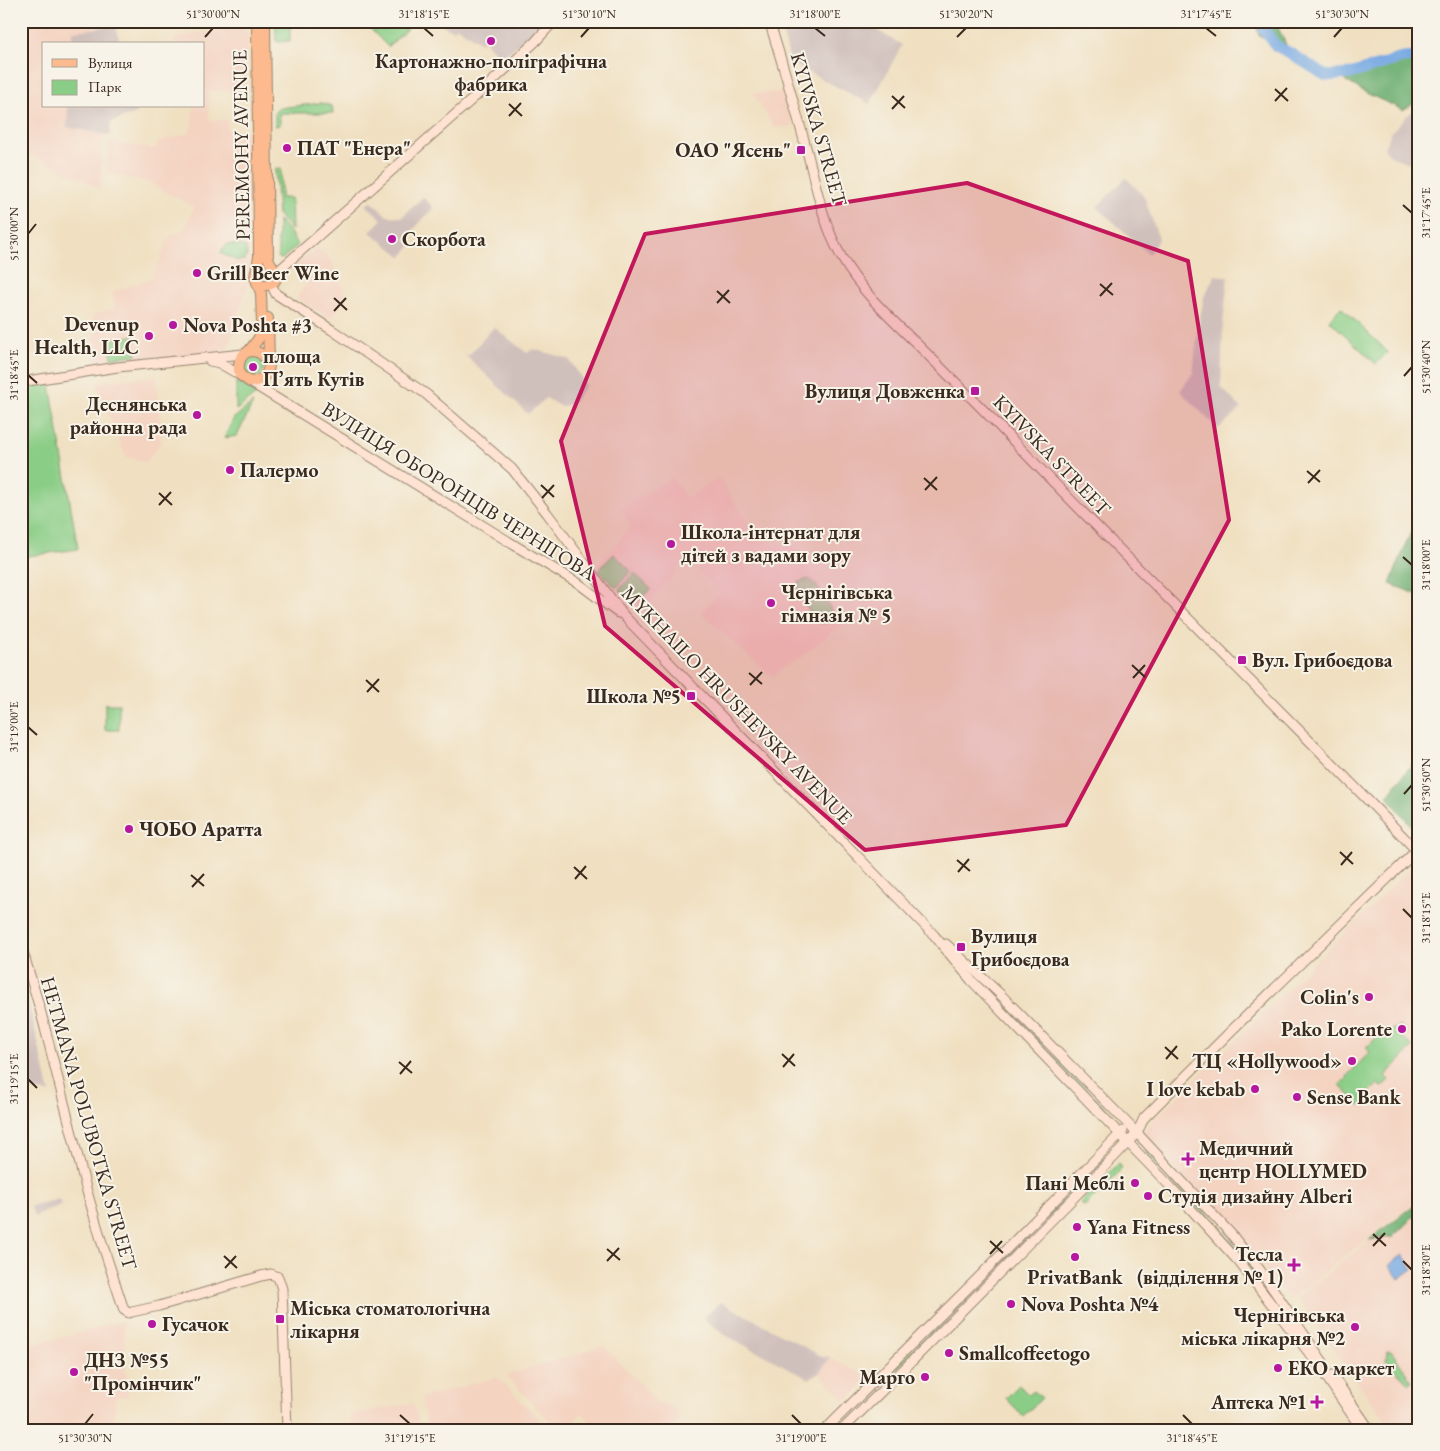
<svg xmlns="http://www.w3.org/2000/svg" width="1440" height="1451" viewBox="0 0 1440 1451" font-family="'EB Garamond',serif">
<style>
.built{fill:#f4d3c1}
.industrial{fill:#d0c0bc}
.green{fill:#8acd86;stroke:#627c52}
.forest{fill:#6fb073;stroke:#556d48}
.water{fill:#77a9e3;stroke:#596a80}
.lines{fill:none;stroke-linecap:round;stroke-linejoin:round}
.river{stroke:#77a9e3;stroke-width:11}
.secondary-casing{stroke:#968570;stroke-width:11}
.primary-casing{stroke:#968570;stroke-width:12}
.secondary{stroke:#fee3d2;stroke-width:9}
.primary{stroke:#fcba8e;stroke-width:10}
.marked{fill:#c2185b;fill-opacity:0.2;stroke:#c2185b;stroke-width:4;stroke-linejoin:round}
.ticks{fill:none;stroke:#3b2a1e;stroke-width:2}
.poi-dot{fill:#b5179e;stroke:#f7f3e8;stroke-width:2}
.labels{text-anchor:middle;stroke-width:4;stroke-linejoin:round;paint-order:stroke}
.poi-label{font-size:20px;font-weight:bold;fill:#3b2a1e;stroke:#f7f3e8;text-anchor:start}
.street-label{font-size:20px;fill:#3b2a1e;stroke:#f7f3e8}
.neatline{fill:none;stroke:#3b2a1e;stroke-width:2}
.ticks-label{font-size:12px;text-anchor:middle;fill:#3b2a1e}
</style>
<rect width="100%" height="100%" fill="#f7f3e8"/>
<filter id="ink" filterUnits="userSpaceOnUse"><feTurbulence type="fractalNoise" baseFrequency=".02" numOctaves="2"/><feDisplacementMap in="SourceGraphic" scale="10" xChannelSelector="R" yChannelSelector="G"/><feConvolveMatrix kernelMatrix="1 2 1 2 8 2 1 2 1" color-interpolation-filters="sRGB"/></filter>
<filter id="wash" filterUnits="userSpaceOnUse"><feTurbulence type="fractalNoise" baseFrequency=".0096" numOctaves="4" result="noise"/><feDisplacementMap in="SourceGraphic" scale="20" xChannelSelector="R" yChannelSelector="G"/><feGaussianBlur stdDeviation="1.12" result="paint"/><feColorMatrix in="noise" values="0 0 0 0 0 0 0 0 0 0 0 0 0 0 0 0 0 1.4 0 .05"/><feComposite in="paint" operator="in"/></filter>
<g filter="url(#wash)">
<rect width="100%" height="100%" fill="#f0e0c1"/>
<g class="built">
<polygon points="21,21 115,21 116,26 73,31 72,44 44,44 44,106 68,106 67,127 103,135 100,188 21,150"/>
<polygon points="236,26 249,30 247,90 209,91 209,120 227,120 227,130 249,130 250,276 228,350 96,369 92,316 115,308 112,292 152,278 170,236 184,230 194,207 154,186 153,183 107,173 109,142 156,149 157,142 190,133 194,106 204,106 204,44 175,44 174,39 200,33 217,31 220,28"/>
<polygon points="783,92 793,126 774,128 753,93"/>
<polygon points="317,247 331,260 346,297 331,319 296,298 311,279 297,264"/>
<polygon points="157,376 161,442 146,463 126,457 96,383"/>
<polygon points="673,477 686,498 719,478 749,524 773,545 792,544 844,623 805,654 782,668 774,676 768,673 701,613 720,592 697,570 701,565 686,560 644,610 597,566 630,527 622,508"/>
<polygon points="1419,860 1419,1199 1290,1299 1232,1229 1141,1135 1155,1119"/>
<polygon points="1419,1202 1419,1430 1392,1430 1297,1297"/>
<polygon points="123,1321 128,1396 115,1397 115,1430 21,1430 21,1348"/>
<polygon points="604,1346 658,1403 671,1406 679,1414 678,1422 669,1430 598,1430 582,1413 565,1430 558,1430 506,1375"/>
<polygon points="831,1358 870,1378 846,1401 819,1373"/>
<polygon points="497,1377 550,1430 428,1430 421,1398"/>
<polygon points="413,1403 421,1430 352,1430 351,1414"/>
</g>
<g class="industrial">
<polygon points="438,21 543,21 534,32 501,58 484,40 481,43 457,27 454,30 447,28"/>
<polygon points="779,21 861,21 902,45 870,104 791,63"/>
<polygon points="116,26 120,44 72,44 73,31"/>
<polygon points="1419,104 1419,167 1391,156 1384,148 1392,131"/>
<polygon points="68,106 135,106 137,113 111,122 110,136 67,127"/>
<polygon points="1126,178 1144,196 1159,239 1149,254 1097,207"/>
<polygon points="423,197 433,208 405,239 411,245 402,257 370,232 382,219 366,205 371,201 387,216 402,217"/>
<polygon points="1215,275 1228,277 1223,324 1221,387 1241,408 1218,429 1180,391 1193,373 1198,328 1204,297"/>
<polygon points="494,327 527,353 533,349 569,359 586,385 573,403 561,407 546,398 528,414 465,355 469,355"/>
<polygon points="21,970 50,1093 21,1088"/>
<polygon points="59,1199 61,1205 34,1217 31,1206"/>
<polygon points="721,1302 825,1358 826,1356 830,1358 819,1373 809,1379 725,1335 703,1318"/>
</g>
<g class="green">
<polygon points="275,21 290,21 290,41 278,42 276,41"/>
<polygon points="363,21 415,21 388,47"/>
<polygon points="321,103 332,106 333,113 280,113 280,125 275,126 275,112 279,108"/>
<polygon points="281,168 281,198 291,198 292,230 278,215 275,169"/>
<polygon points="278,219 290,232 294,240 298,245 282,259 279,258 278,256"/>
<polygon points="228,244 243,246 246,247 247,256 244,260 238,261 222,254 221,253 223,248"/>
<polygon points="1341,307 1388,352 1376,364 1329,320"/>
<polygon points="133,336 136,355 112,358 109,339"/>
<circle cx="253" cy="367" r="11"/>
<polygon points="236,381 257,394 236,410"/>
<polygon points="50,384 78,549 21,557 21,389"/>
<polygon points="253,403 237,436 224,438 234,418"/>
<polygon points="614,554 631,571 616,588 599,570"/>
<polygon points="634,573 651,589 635,603 619,590"/>
<path d="M808 579C816 581 832 607 832 616L825 623 816 622 797 592V588L799 582Z"/>
<rect x="105" y="704" width="14" height="26"/>
<polygon points="996,996 1118,1121 1117,1124 1113,1121 994,998 993,997"/>
<polygon points="1400,1025 1407,1033 1403,1038 1413,1047 1385,1076 1389,1080 1382,1087 1378,1084 1363,1099 1366,1102 1366,1106 1361,1106 1340,1086 1348,1077 1347,1076 1370,1052 1366,1048 1385,1029 1389,1032 1393,1028 1395,1030"/>
<polygon points="1147,1151 1213,1221 1250,1263 1275,1299 1276,1302 1233,1247 1209,1220 1145,1153"/>
<polygon points="1109,1153 1110,1154 1036,1230 873,1393 871,1391 1017,1247"/>
<polygon points="1118,1164 1122,1169 1085,1206 1080,1203"/>
<polygon points="1387,1351 1391,1351 1412,1381 1410,1383 1390,1366 1386,1360"/>
<polygon points="1019,1385 1029,1395 1034,1391 1042,1398 1023,1416 1006,1398"/>
</g>
<g class="forest">
<polygon points="1255,21 1275,21 1290,53 1259,35"/>
<polygon points="1408,61 1419,61 1419,100 1403,110 1368,94 1344,80"/>
<polygon points="1419,518 1419,595 1390,584 1416,519"/>
<polygon points="1419,755 1419,828 1413,828 1387,796"/>
<polygon points="1419,1201 1419,1211 1393,1237 1369,1240"/>
</g>
<polygon class="water" points="1403,1255 1413,1269 1399,1279 1389,1265"/>
<g class="lines">
<polyline class="river" points="1261,21 1263,28 1276,46 1290,53 1326,76 1350,74 1402,58 1419,57"/>
</g>
</g>
<g filter="url(#ink)">
<g class="lines">
<g class="secondary-casing">
<g id="secondary">
<path d="M769 21C783 64 795 107 807 151 816 186 824 227 842 258 861 291 889 317 916 343 943 370 970 396 996 423 1134 567 1278 706 1416 850"/>
<polyline points="276,273 485,88 535,42 554,21"/>
<polyline points="271,284 276,294 332,330 426,394 512,469 547,513 624,616 934,935 971,980 1168,1184 1239,1262 1319,1366 1362,1430"/>
<polyline points="210,361 219,363 240,375"/>
<polyline points="21,382 118,367 243,354"/>
<polyline points="250,382 519,548 578,583 618,613"/>
<polyline points="946,944 1000,994 1137,1133 1231,1234 1260,1270 1323,1362"/>
<polyline points="21,945 40,1009 86,1188 102,1243 124,1310 129,1313 132,1312 159,1306 261,1276 271,1274 278,1277 282,1289 287,1430"/>
<polyline points="1332,1375 1370,1430"/>
<polyline points="825,1430 979,1277 1123,1131"/>
<polyline points="842,1430 906,1367 1115,1156 1137,1133 1144,1118 1231,1031 1419,848"/>
</g>
</g>
<g class="primary-casing">
<g id="primary">
<path d="M258 283C268 288 280 283 275 271 273 266 269 263 268 257L265 21"/>
<path d="M268 318 269 364C269 376 261 381 250 382L240 375C233 350 259 342 269 364"/>
<polyline points="249,351 259,338 262,324 261,293 255,277 259,257 257,21"/>
</g>
</g>
<use href="#secondary" class="secondary"/>
<use href="#primary" class="primary"/>
</g>
</g>
<path class="marked" d="M967 183 1188 261 1229 520 1066 825 865 850 605 626 561 441 645 234Z"/>
<path class="ticks" d="M424 28 433 36M815 28 825 36M1206 28 1216 36M205 37 213 28M581 37 589 28M957 37 966 28M1334 37 1342 28M1275 89 1288 101M892 96 905 108M1275 101 1287 88M509 104 522 116M892 109 904 96M509 116 521 103M1403 205 1412 213M28 234 36 224M1100 284 1113 295M717 291 730 303M1100 296 1112 283M334 298 347 310M717 303 729 290M334 311 346 298M28 375 37 383M1404 376 1412 367M1307 471 1320 482M924 478 937 490M1308 483 1320 470M541 485 554 497M925 490 937 477M159 493 172 505M542 498 554 485M159 505 171 492M1403 557 1412 565M1132 665 1145 677M749 673 762 684M1133 678 1145 665M366 680 379 692M750 685 762 672M367 692 379 679M28 727 37 735M1404 794 1412 785M1340 852 1353 864M957 860 970 871M1341 865 1352 852M574 867 587 879M958 872 969 859M191 875 204 886M575 879 586 866M192 887 204 874M1403 909 1412 918M1165 1047 1178 1059M782 1054 795 1066M1166 1059 1177 1046M399 1062 412 1073M783 1067 794 1054M400 1074 411 1061M28 1079 37 1088M1373 1234 1386 1246M990 1241 1003 1253M1373 1246 1385 1233M607 1249 620 1260M990 1254 1002 1241M224 1256 237 1268M607 1261 619 1248M1403 1261 1412 1270M225 1268 236 1256M400 1415 410 1424M792 1415 801 1424M1183 1415 1192 1424M85 1424 93 1414"/>
<g class="poi-dot">
<circle cx="491" cy="41" r="5"/>
<circle cx="287" cy="148" r="5"/>
<rect x="796" y="145" width="10" height="10" rx="2.5"/>
<circle cx="392" cy="239" r="5"/>
<circle cx="197" cy="273" r="5"/>
<circle cx="173" cy="325" r="5"/>
<circle cx="149" cy="336" r="5"/>
<circle cx="253" cy="367" r="5"/>
<rect x="970" y="386" width="10" height="10" rx="2.5"/>
<circle cx="197" cy="415" r="5"/>
<circle cx="230" cy="470" r="5"/>
<circle cx="671" cy="544" r="5"/>
<circle cx="771" cy="603" r="5"/>
<rect x="1237" y="655" width="10" height="10" rx="2.5"/>
<rect x="686" y="691" width="10" height="10" rx="2.5"/>
<circle cx="129" cy="829" r="5"/>
<rect x="956" y="942" width="10" height="10" rx="2.5"/>
<circle cx="1369" cy="997" r="5"/>
<circle cx="1402" cy="1029" r="5"/>
<circle cx="1352" cy="1061" r="5"/>
<circle cx="1255" cy="1089" r="5"/>
<circle cx="1297" cy="1097" r="5"/>
<path d="M1185.5 1151.5h5v5h5v5h-5v5h-5v-5h-5v-5h5z"/>
<circle cx="1135" cy="1183" r="5"/>
<circle cx="1148" cy="1196" r="5"/>
<circle cx="1077" cy="1227" r="5"/>
<circle cx="1075" cy="1257" r="5"/>
<path d="M1291.5 1257.5h5v5h5v5h-5v5h-5v-5h-5v-5h5z"/>
<circle cx="1011" cy="1304" r="5"/>
<rect x="275" y="1314" width="10" height="10" rx="2.5"/>
<circle cx="152" cy="1324" r="5"/>
<circle cx="1355" cy="1327" r="5"/>
<circle cx="949" cy="1353" r="5"/>
<circle cx="1278" cy="1368" r="5"/>
<circle cx="74" cy="1372" r="5"/>
<circle cx="925" cy="1377" r="5"/>
<path d="M1314.5 1394.5h5v5h5v5h-5v5h-5v-5h-5v-5h5z"/>
</g>
<g class="labels">
<g class="poi-label">
<text x="491" y="68" text-anchor="middle">Картонажно-поліграфічна<tspan x="491" dy="23">фабрика</tspan></text>
<text x="297" y="155">ПАТ "Енера"</text>
<text x="791" y="157" text-anchor="end">ОАО "Ясень"</text>
<text x="402" y="246">Скорбота</text>
<text x="207" y="280">Grill Beer Wine</text>
<text x="139" y="331" text-anchor="end">Devenup<tspan x="139" dy="23">Health, LLC</tspan></text>
<text x="183" y="332">Nova Poshta #3</text>
<text x="263" y="363">площа<tspan x="263" dy="23">Пʼять Кутів</tspan></text>
<text x="965" y="398" text-anchor="end">Вулиця Довженка</text>
<text x="187" y="411" text-anchor="end">Деснянська<tspan x="187" dy="23">районна рада</tspan></text>
<text x="240" y="477">Палермо</text>
<text x="681" y="539">Школа-інтернат для<tspan x="681" dy="23">дітей з вадами зору</tspan></text>
<text x="781" y="599">Чернігівська<tspan x="781" dy="23">гімназія № 5</tspan></text>
<text x="1252" y="667">Вул. Грибоєдова</text>
<text x="681" y="703" text-anchor="end">Школа №5</text>
<text x="139" y="836">ЧОБО Аратта</text>
<text x="971" y="943">Вулиця<tspan x="971" dy="23">Грибоєдова</tspan></text>
<text x="1359" y="1004" text-anchor="end">Colin's</text>
<text x="1392" y="1036" text-anchor="end">Pako Lorente</text>
<text x="1342" y="1068" text-anchor="end">ТЦ «Hollywood»</text>
<text x="1245" y="1096" text-anchor="end">I love kebab</text>
<text x="1307" y="1104">Sense Bank</text>
<text x="1199" y="1155">Медичний<tspan x="1199" dy="23">центр HOLLYMED</tspan></text>
<text x="1125" y="1190" text-anchor="end">Пані Меблі</text>
<text x="1158" y="1203">Студія дизайну Alberi</text>
<text x="1087" y="1234">Yana Fitness</text>
<text x="1283" y="1261" text-anchor="end">Тесла<tspan x="1283" dy="23">(відділення № 1)</tspan></text>
<text x="1075" y="1284" text-anchor="middle">PrivatBank</text>
<text x="1021" y="1311">Nova Poshta №4</text>
<text x="290" y="1315">Міська стоматологічна<tspan x="290" dy="23">лікарня</tspan></text>
<text x="1345" y="1322" text-anchor="end">Чернігівська<tspan x="1345" dy="23">міська лікарня №2</tspan></text>
<text x="162" y="1331">Гусачок</text>
<text x="959" y="1360">Smallcoffeetogo</text>
<text x="84" y="1367">ДНЗ №55<tspan x="84" dy="23">"Промінчик"</tspan></text>
<text x="1288" y="1375">ЕКО маркет</text>
<text x="915" y="1384" text-anchor="end">Марго</text>
<text x="1307" y="1409" text-anchor="end">Аптека №1</text>
</g>
<g class="street-label">
<text transform="translate(819 129) rotate(74)" y="7">KYIVSKA STREET</text>
<text transform="translate(241 145) rotate(-91)" y="7">PEREMOHY AVENUE</text>
<text transform="translate(1052 455) rotate(46)" y="7">KYIVSKA STREET</text>
<text transform="translate(459 491) rotate(32)" y="7">ВУЛИЦЯ ОБОРОНЦІВ ЧЕРНІГОВА</text>
<text transform="translate(737 705) rotate(46)" y="7">MYKHAILO HRUSHEVSKY AVENUE</text>
<text transform="translate(89 1123) rotate(74)" y="7">HETMANA POLUBOTKA STREET</text>
</g>
</g>
<rect width="1440" height="1451" fill="none" stroke="#f7f3e8" stroke-width="55"/>
<rect x="42" y="42" width="162" height="65" fill="#f7f3e8" stroke="#aca397"/>
<rect x="52" y="59" width="25" height="8" fill="#fcba8e" stroke="#aca397"/>
<text x="88" y="68" font-size="15" fill="#3b2a1e">Вулиця</text>
<rect x="52" y="80" width="25" height="15" fill="#8acd86" stroke="#aca397"/>
<text x="88" y="92" font-size="15" fill="#3b2a1e">Парк</text>
<rect x="28" y="28" width="1384" height="1396" class="neatline"/>
<g class="ticks-label">
<text x="213" y="18">51°30'00"N</text>
<text x="424" y="18">31°18'15"E</text>
<text x="589" y="18">51°30'10"N</text>
<text x="815" y="18">31°18'00"E</text>
<text x="966" y="18">51°30'20"N</text>
<text x="1206" y="18">31°17'45"E</text>
<text x="1342" y="18">51°30'30"N</text>
<text transform="translate(1426 213) rotate(-90)" y="4">31°17'45"E</text>
<text transform="translate(14 234) rotate(-90)" y="4">51°30'00"N</text>
<text transform="translate(1426 367) rotate(-90)" y="4">51°30'40"N</text>
<text transform="translate(14 375) rotate(-90)" y="4">31°18'45"E</text>
<text transform="translate(1426 565) rotate(-90)" y="4">31°18'00"E</text>
<text transform="translate(14 727) rotate(-90)" y="4">31°19'00"E</text>
<text transform="translate(1426 785) rotate(-90)" y="4">51°30'50"N</text>
<text transform="translate(1426 918) rotate(-90)" y="4">31°18'15"E</text>
<text transform="translate(14 1079) rotate(-90)" y="4">31°19'15"E</text>
<text transform="translate(1426 1270) rotate(-90)" y="4">31°18'30"E</text>
<text x="85" y="1442">51°30'30"N</text>
<text x="410" y="1442">31°19'15"E</text>
<text x="801" y="1442">31°19'00"E</text>
<text x="1192" y="1442">31°18'45"E</text>
</g>
</svg>
